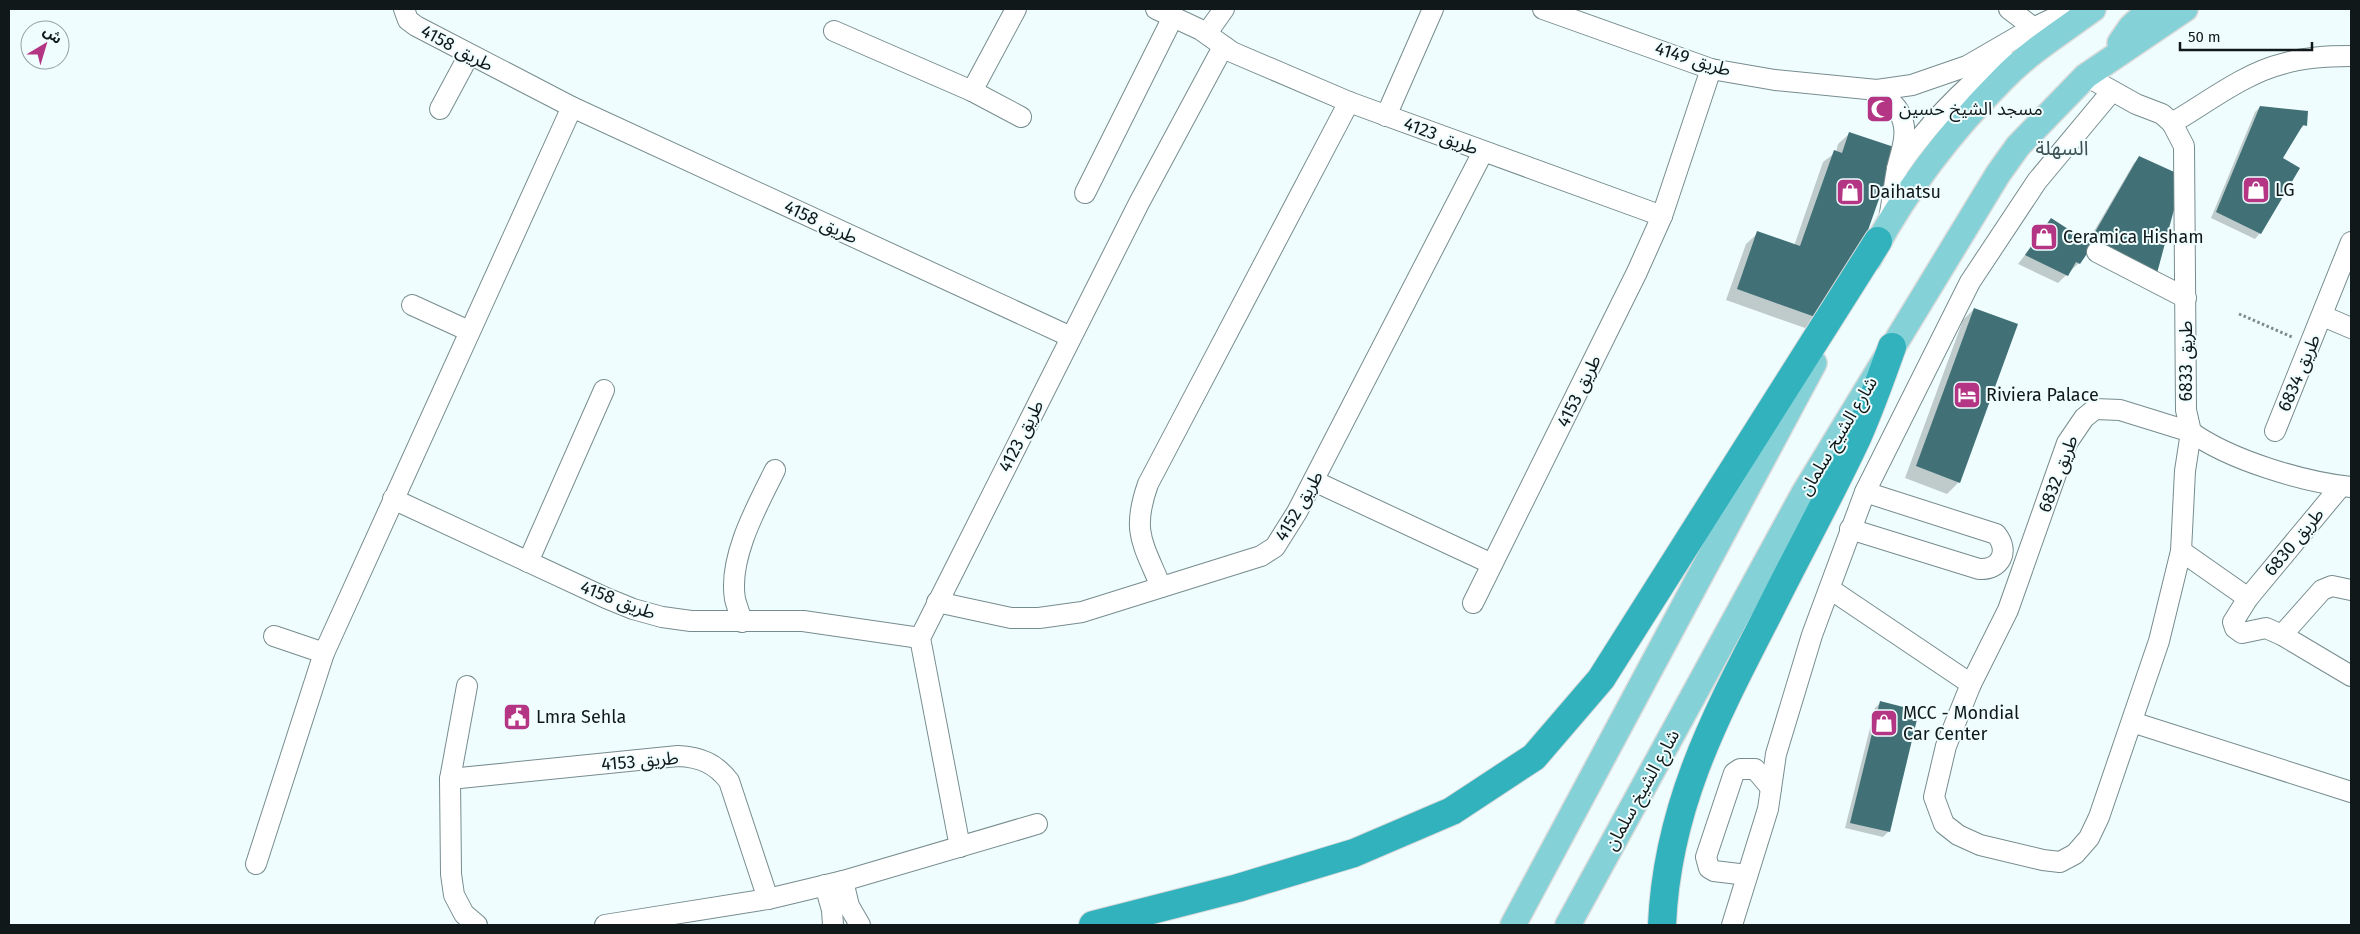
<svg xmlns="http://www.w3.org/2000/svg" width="2360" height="934" viewBox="0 0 2360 934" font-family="'Fira Sans','Noto Sans Arabic',sans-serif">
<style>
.shadow{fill:#0003}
.building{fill:#417176}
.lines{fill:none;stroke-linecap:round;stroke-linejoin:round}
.minor-casing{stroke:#778c8e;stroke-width:22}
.major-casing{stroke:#d9dada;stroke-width:28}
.highway-casing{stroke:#d9dada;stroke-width:30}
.path{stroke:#7f8a8b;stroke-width:3;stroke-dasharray:2.5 2.5;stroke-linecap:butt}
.minor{stroke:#fff;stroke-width:20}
.major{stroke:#84d1d7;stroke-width:25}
.highway{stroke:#32b2bd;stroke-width:28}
.labels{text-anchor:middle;stroke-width:4;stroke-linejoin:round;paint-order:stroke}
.street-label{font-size:18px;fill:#101819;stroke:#effdfe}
.poi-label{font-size:18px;fill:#101819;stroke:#effdfe;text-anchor:start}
.quarter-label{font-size:20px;fill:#3d5052;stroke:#effdfe}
</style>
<rect width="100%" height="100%" fill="#effdfe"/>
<g class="shadow">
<polygon points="2260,107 2305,125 2299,130 2281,159 2260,233 2255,239 2211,218 2255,112"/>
<polygon points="1850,133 1817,317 1805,328 1726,300 1746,244 1758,233 1794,246 1823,162 1836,152 1838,144"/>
<polygon points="2140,158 2155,276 2090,247 2079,263 2058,283 2018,264 2052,220 2087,243 2134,163"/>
<polygon points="1974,309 1959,482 1947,494 1905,478 1963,320"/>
<polygon points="1880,703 1918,712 1888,832 1883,837 1845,828 1875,708"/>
</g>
<g class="building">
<polygon points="2260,106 2308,111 2307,126 2303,125 2283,158 2300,168 2261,234 2216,212"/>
<polygon points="1849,132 1897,148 1855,267 1818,318 1737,289 1757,231 1800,246 1834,150 1842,153"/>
<polygon points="2139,156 2183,176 2156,277 2091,239"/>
<polygon points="2051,218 2093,245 2080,264 2076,262 2068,276 2025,255"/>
<polygon points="1974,308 2018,324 1960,483 1916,466"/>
<polygon points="1880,701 1919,711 1890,832 1850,823"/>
</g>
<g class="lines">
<g class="minor-casing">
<g id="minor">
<polyline points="404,9 408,20 416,26 572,107 1071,337"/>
<polyline points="1156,9 1201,30 1232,52 1349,102 1662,216"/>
<polyline points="1543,9 1711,69 1775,80 1877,90 1912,85 1967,66 2031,29 2073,9"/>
<polyline points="2009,9 2034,28"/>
<polyline points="834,31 972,91 1021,117"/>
<polyline points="1207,33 1224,9"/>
<path d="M2086 76 2136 104 2162 114 2172 123C2205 104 2245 73 2282 64 2305 57 2327 56 2351 56"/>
<path d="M1877 90C1886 98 1897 105 1901 116 1909 134 1901 151 1897 169 1894 185 1892 203 1889 219"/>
<polyline points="972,91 1016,9"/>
<polyline points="440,109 469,55"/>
<polyline points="1386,116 1433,9"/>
<path d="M2172 123 2184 146 2186 410 2191 432C2230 460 2303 482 2351 487"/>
<path d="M1897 169C1927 125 1961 90 2003 57"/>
<polyline points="1085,193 1173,17"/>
<polyline points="2097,252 2186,298"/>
<polyline points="412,305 469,331"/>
<polyline points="2323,316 2351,328"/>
<polygon points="2095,409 2120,410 2191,432 2185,471 2181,551 2159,641 2099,817 2089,838 2075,854 2060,862 2043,860 1980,845 1958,835 1944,824 1934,797 1946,746 1971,684 2008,610 2067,443 2084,418"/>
<polyline points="2275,431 2351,242"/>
<polyline points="1314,481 1492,564"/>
<polyline points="2341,486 2248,598 2233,622 2235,628 2242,633 2266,628 2282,635 2351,676"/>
<polyline points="393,499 606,598 633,609 662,617 691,621 803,621 920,638"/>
<path d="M1850 529 1979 569C2001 570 2010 551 1996 534L1865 492"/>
<polyline points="2181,551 2248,598"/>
<polyline points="528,562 604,390"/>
<path d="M1161 587C1143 543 1131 532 1148 484L1349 102"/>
<polyline points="1830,589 1971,684"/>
<polyline points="937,602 1011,618 1039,618 1082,612 1261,556 1275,547 1297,512 1483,152"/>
<polyline points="1473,603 1637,272 1662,216 1711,69"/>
<path d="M742 622C740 614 737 607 735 599 728 558 757 506 775 470"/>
<polyline points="2282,635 2322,590 2332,586 2351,590"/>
<polyline points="274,636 324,653"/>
<polyline points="467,686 450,779 451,874 454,895 464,914 477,925"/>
<polyline points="2132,722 2351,792"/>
<path d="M450 779 678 756C700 757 715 763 729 781L768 899"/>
<polyline points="960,847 920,638 1139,203 1223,47"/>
<polyline points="256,864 324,653 572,107"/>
<polyline points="1747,875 1714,871 1709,868 1706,857 1734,773 1740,769 1755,769 1771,788"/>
<polyline points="843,881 849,906 860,925"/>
<polyline points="825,885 832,910 833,925"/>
<polyline points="605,925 768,899 843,881 1037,824"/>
<polyline points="1732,925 1768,809 1776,754 1812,635 1865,492 1970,282 2037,181 2112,91"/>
</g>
</g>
<g class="major-casing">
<g id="major">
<polyline points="2120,43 2131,27 2151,9"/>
<path d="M1869 259C1903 194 1950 132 2003 79 2029 52 2063 31 2093 9"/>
<polyline points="1513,925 1814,363"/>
<polyline points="1568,925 1804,493 1998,174 2018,146 2086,76 2185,9"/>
</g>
</g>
<g class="highway-casing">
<g id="highway">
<polyline points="1093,925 1238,888 1354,853 1452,811 1534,757 1601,679 1878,241"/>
<path d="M1662 925C1667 807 1715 717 1768 614 1797 555 1829 498 1857 438 1870 409 1881 378 1892 347"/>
</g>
</g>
<polyline class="path" points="2239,314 2294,338"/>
<use href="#minor" class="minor"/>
<use href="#major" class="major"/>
<use href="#highway" class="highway"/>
</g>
<defs>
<g id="mosque-square" transform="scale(1.4375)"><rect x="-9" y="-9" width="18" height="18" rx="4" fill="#b33584" stroke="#effdfe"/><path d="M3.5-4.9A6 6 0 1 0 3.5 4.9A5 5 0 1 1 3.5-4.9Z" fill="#fff"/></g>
<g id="shop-square" transform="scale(1.4375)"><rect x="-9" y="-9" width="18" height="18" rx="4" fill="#b33584" stroke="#effdfe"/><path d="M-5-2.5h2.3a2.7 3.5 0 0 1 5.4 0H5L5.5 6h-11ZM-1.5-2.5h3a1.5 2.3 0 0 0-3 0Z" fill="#fff"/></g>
<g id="hotel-square" transform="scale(1.4375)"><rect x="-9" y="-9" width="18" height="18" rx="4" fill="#b33584" stroke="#effdfe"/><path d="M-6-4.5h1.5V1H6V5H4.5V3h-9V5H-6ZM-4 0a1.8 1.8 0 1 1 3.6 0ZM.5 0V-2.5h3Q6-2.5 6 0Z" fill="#fff"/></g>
<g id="civic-square" transform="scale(1.4375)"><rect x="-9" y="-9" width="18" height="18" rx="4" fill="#b33584" stroke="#effdfe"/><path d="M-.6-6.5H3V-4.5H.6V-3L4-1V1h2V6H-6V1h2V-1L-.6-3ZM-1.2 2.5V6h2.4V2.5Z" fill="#fff"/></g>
</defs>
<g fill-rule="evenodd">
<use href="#mosque-square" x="1880" y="109"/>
<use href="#shop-square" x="2256" y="190"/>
<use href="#shop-square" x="1850" y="192"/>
<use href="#shop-square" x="2044" y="237"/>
<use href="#hotel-square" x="1967" y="395"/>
<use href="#civic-square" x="517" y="717"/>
<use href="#shop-square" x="1884" y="723"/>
</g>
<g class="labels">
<g class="street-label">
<text transform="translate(457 48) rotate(28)" y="6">طريق 4158</text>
<text transform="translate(1693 59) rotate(17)" y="6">طريق 4149</text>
<text transform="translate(1441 136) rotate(20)" y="6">طريق 4123</text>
<text transform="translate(821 222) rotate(25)" y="6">طريق 4158</text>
<text transform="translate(2186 361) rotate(-90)" y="6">طريق 6833</text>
<text transform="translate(2299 373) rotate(-67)" y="6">طريق 6834</text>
<text transform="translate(1579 391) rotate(-64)" y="6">طريق 4153</text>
<text transform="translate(1021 436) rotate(-63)" y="6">طريق 4123</text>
<text transform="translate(1838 436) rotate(-59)" y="6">شارع الشيخ سلمان</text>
<text transform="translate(2058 474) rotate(-69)" y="6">طريق 6832</text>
<text transform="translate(1299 506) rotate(-60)" y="6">طريق 4152</text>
<text transform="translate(2294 542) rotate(-50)" y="6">طريق 6830</text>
<text transform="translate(618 600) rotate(21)" y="6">طريق 4158</text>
<text transform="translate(640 761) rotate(-5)" y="6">طريق 4153</text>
<text transform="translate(1642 790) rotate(-61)" y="6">شارع الشيخ سلمان</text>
</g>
<g class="poi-label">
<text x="1899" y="115">مسجد الشيخ حسين</text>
<text x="2275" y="196">LG</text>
<text x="1869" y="198">Daihatsu</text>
<text x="2063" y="243">Ceramica Hisham</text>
<text x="1986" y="401">Riviera Palace</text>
<text x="1903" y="719">MCC - Mondial<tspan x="1903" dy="21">Car Center</tspan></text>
<text x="536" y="723">Lmra Sehla</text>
</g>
<g class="quarter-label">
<text x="2062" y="155">السهلة</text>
</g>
</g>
<rect width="2360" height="934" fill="none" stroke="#101819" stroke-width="20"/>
<g transform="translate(45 45) rotate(38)"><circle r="24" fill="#effdfe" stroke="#96a1a2"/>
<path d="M0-4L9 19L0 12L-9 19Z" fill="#b33584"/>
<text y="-8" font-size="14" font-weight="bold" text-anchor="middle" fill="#101819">ش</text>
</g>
<path d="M2180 42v8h132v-8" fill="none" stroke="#101819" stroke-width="2.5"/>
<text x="2188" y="42" font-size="15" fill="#101819" stroke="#effdfe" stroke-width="4" paint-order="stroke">50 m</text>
</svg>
